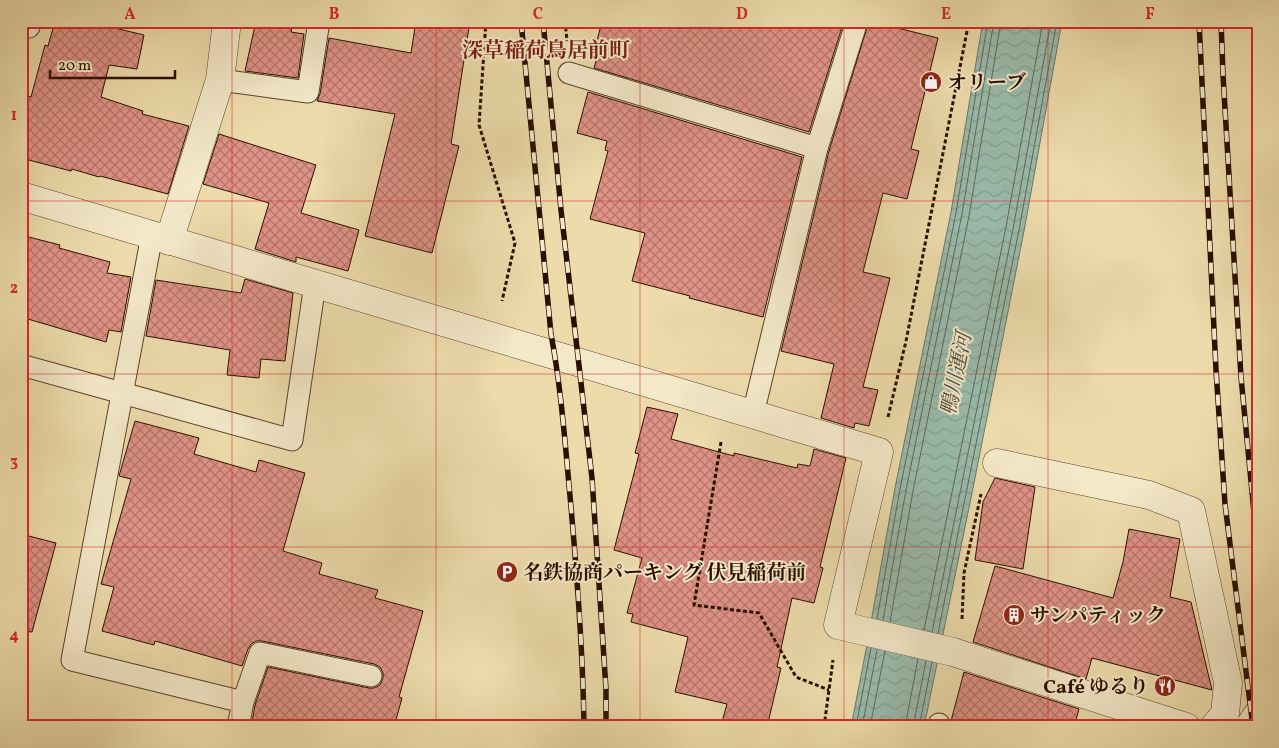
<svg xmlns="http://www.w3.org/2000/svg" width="1279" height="748" viewBox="0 0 1279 748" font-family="Vollkorn,'Noto Serif JP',serif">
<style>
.water{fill:url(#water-waves);stroke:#6d7667}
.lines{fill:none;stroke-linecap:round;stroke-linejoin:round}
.shore{stroke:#626556;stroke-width:1}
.building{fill:url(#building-cross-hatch);stroke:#2a0f00}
.service-casing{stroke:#5b422b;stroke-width:23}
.minor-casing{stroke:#5b422b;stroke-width:29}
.secondary-casing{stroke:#2a0f00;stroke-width:29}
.path{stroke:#2a0f00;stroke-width:3;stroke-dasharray:4 2.5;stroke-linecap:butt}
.service{stroke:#f3e8c8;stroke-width:21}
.minor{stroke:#f3e8c8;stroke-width:28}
.secondary{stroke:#f3e8c8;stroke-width:28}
.rail-casing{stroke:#2a0f00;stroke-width:5.5}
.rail{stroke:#f3e8c8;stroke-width:4;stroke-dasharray:11;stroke-linecap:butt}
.grid{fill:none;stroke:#d62828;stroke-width:1;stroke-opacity:0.55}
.labels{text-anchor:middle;stroke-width:4;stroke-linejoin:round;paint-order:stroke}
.poi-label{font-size:20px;font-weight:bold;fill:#2a0f00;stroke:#f3e8c8;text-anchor:start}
.neighbourhood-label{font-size:21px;font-weight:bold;fill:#7a1f14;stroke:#f3e8c8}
.water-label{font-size:21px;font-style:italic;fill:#514b3c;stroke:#f3e8c8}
.neatline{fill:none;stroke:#d62828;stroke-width:2}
.grid-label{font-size:16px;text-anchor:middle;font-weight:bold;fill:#d62828}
</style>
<defs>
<pattern id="water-waves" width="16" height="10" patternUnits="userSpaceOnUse" patternTransform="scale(1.25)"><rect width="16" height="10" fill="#99bbac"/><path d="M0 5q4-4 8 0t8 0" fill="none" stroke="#84a092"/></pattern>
<pattern id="building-cross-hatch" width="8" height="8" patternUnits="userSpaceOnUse" patternTransform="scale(1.25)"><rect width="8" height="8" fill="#df9286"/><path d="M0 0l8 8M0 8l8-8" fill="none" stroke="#b5766b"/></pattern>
</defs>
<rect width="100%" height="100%" fill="#eddbab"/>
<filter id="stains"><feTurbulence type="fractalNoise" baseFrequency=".004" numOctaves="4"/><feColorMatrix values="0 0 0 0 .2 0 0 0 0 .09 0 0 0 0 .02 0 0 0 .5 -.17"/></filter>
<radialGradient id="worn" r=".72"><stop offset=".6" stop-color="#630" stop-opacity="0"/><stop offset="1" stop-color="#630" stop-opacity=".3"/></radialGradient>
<polygon class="water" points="983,21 1062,21 1024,231 973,488 924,727 851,727 866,650 895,488 951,212"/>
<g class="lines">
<g class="shore">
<polyline points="877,619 900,489 956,213 988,21"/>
<polyline points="883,620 906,490 962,214 994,21"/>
<polyline points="890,622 913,491 969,216 1001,21"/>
<polyline points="924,630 1006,227 1043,21"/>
<polyline points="932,632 1013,229 1051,21"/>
<polyline points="938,633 1019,230 1057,21"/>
<polyline points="856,727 871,648"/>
<polyline points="862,727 877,650"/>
<polyline points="870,727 885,651"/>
<polyline points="905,727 918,659"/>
<polyline points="913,727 926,661"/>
<polyline points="919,727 932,662"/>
</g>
</g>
<g class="building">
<polygon points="55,21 85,21 144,35 137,69 109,65 101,97 143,111 142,114 189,126 168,194 100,176 99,177 72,169 71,171 21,158 21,94 31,97 45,45 48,46"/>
<polygon points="256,21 293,21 291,32 304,34 298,78 245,71"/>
<polygon points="416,21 470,21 451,144 459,146 432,253 365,236 395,114 317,101 320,94 329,38 411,53"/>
<polygon points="602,21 844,21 809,132 594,68 598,54 594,53"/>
<polygon points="869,21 938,38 911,149 919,151 907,199 883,193 863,272 890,278 863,387 878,390 869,426 855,423 854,428 821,418 834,364 781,351 829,151"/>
<polygon points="588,92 802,157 763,317 689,298 690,296 632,281 645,233 590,219 608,151 605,150 607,141 577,133"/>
<polygon points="219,134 316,165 301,213 359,230 348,271 296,257 296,262 255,249 269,203 203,184"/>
<polygon points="21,235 60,245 59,248 110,262 107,273 131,277 121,332 109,330 106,342 21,317"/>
<polygon points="245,279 293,293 285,361 261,359 259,378 227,375 230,350 146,336 156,280 241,293"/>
<polygon points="647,407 678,414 671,439 734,456 734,453 797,468 798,464 810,466 814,449 846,458 820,567 823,568 814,603 792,598 777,667 781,668 767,727 742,727 722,722 727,704 675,692 688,637 631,622 633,614 627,613 642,558 614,550 639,454 635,453"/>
<polygon points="135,421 199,438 194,454 256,472 259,460 305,473 283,551 322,563 319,574 378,590 375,598 423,611 399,697 402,698 394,727 251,727 255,705 268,667 369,688 374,688 380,685 383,678 383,673 380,667 374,664 262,641 256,641 251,644 248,649 242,666 155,641 154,645 102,631 114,587 101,584 131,479 119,476"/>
<polygon points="995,478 1035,487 1023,569 975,560 983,502"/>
<polygon points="1129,529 1180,539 1170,597 1191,602 1212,690 1092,658 1086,679 973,642 995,566 1113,598 1123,562"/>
<polygon points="21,534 56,543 32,632 21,631"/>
<polygon points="964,672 1079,709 1074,727 952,727 951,721"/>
</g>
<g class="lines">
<g class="service-casing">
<g id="service">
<polyline points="21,25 29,27 30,21"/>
<polyline points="569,73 817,148"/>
<polyline points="220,80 308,92 319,21"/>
<polyline points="152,235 72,660 243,702 238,727"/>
<polyline points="21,365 292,440 315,284"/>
<polyline points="753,414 817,148 857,21"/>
<polyline points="243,702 260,653 371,676"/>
<polyline points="939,727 939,724"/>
</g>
</g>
<g class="minor-casing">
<g id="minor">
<polyline points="21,196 879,452 838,625 953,652 1186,727"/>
<polyline points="169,241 220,80 227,21"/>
<polyline points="997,463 1149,495 1191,511 1228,683 1225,714 1214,727"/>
</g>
</g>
<g class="secondary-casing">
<polyline id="secondary" points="1249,727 1258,714"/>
</g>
<g class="path">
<polyline points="486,21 479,125 515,243 502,301"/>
<polyline points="565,21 567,41"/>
<polyline points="888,417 906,341 969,21"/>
<polyline points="721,442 694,605 759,613 796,677 829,690"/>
<polyline points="962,619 964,573 981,494"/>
<polyline points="824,727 833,660"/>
</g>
<use href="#service" class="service"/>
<use href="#minor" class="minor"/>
<use href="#secondary" class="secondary"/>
<g class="rail-casing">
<g id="rail">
<path d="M521 21 551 334C561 387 565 442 570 496 577 573 583 649 584 727"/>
<polyline points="543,21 561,210 592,478 606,689 606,727"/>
<polyline points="1199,21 1216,370 1225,504 1253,727"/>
<polyline points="1221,21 1223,75 1241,377 1258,554"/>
</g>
</g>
<use href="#rail" class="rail"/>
</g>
<path class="grid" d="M232 21V727M436 21V727M640 21V727M844 21V727M1048 21V727M21 201H1258M21 374H1258M21 547H1258"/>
<defs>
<g id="shop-disc" transform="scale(1.125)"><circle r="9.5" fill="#8f2418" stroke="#f3e8c8"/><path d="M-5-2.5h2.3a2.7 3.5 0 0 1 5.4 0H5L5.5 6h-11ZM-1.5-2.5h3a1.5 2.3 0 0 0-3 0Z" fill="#fff"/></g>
<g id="parking-disc" transform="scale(1.125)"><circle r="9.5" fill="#8f2418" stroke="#f3e8c8"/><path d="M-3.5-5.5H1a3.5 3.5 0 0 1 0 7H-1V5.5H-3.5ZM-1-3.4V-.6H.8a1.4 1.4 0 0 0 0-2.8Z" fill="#fff"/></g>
<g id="building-disc" transform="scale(1.125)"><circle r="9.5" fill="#8f2418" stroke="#f3e8c8"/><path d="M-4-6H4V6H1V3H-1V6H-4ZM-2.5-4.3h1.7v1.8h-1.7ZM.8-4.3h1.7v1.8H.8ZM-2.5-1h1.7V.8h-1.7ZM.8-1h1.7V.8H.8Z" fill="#fff"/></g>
<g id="restaurant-disc" transform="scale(1.125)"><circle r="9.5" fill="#8f2418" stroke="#f3e8c8"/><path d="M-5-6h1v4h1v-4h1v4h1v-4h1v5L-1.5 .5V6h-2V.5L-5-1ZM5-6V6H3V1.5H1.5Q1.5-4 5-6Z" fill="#fff"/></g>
</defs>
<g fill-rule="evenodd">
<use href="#shop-disc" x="931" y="82"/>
<use href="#parking-disc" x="507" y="572"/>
<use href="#building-disc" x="1014" y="615"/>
<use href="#restaurant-disc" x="1165" y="686"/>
</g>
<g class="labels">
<g class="poi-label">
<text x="947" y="89">オリーブ</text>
<text x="523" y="579">名鉄協商パーキング 伏見稲荷前</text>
<text x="1030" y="622">サンパティック</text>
<text x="1149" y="693" text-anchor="end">Café ゆるり</text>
</g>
<g class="neighbourhood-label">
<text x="546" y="57">深草稲荷鳥居前町</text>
</g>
<g class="water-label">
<text transform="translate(956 374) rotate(-79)" y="7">鴨川運河</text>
</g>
</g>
<rect width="1279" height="748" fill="none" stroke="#eddbab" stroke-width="55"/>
<path d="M50 70v8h125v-8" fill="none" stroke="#2a0f00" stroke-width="2.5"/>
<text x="58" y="70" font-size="15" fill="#2a0f00" stroke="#f3e8c8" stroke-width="4" paint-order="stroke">20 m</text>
<rect x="28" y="28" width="1224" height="692" class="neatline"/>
<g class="grid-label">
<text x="130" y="19">A</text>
<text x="334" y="19">B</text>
<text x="538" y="19">C</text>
<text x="742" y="19">D</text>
<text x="946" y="19">E</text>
<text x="1150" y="19">F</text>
<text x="14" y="120">1</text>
<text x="14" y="293">2</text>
<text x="14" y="466">3</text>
<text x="14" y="640">4</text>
</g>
<rect width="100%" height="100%" filter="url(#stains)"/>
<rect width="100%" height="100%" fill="url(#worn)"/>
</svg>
